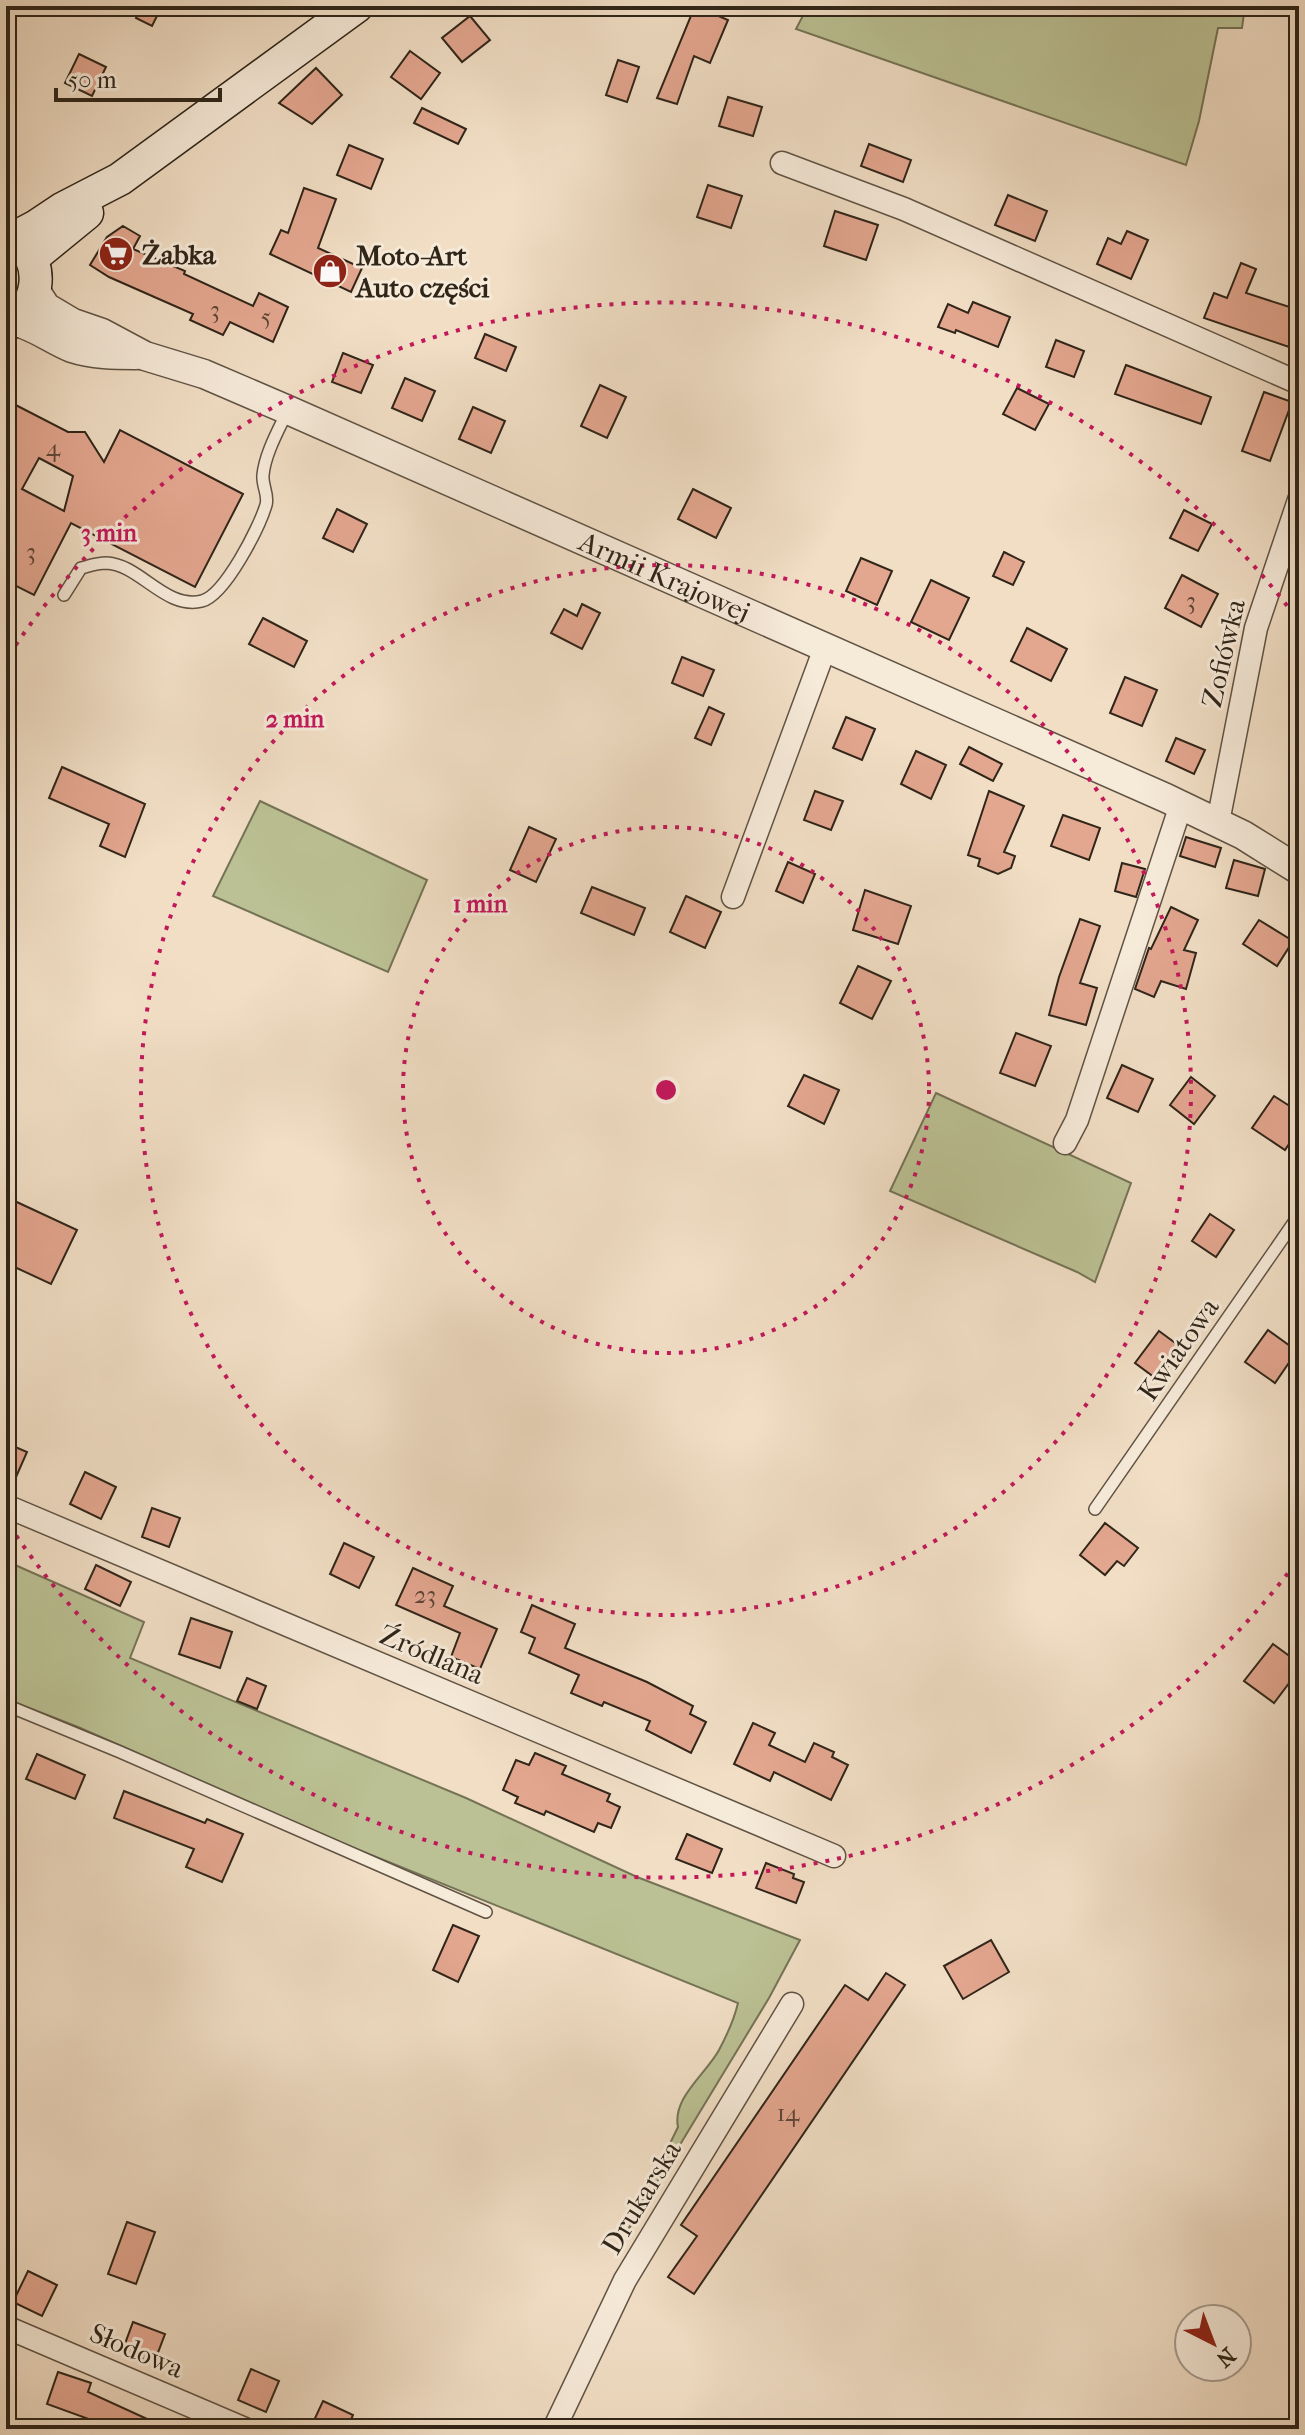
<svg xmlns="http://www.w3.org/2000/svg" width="1305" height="2435" viewBox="0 0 1305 2435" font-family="'IM FELL French Canon',serif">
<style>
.green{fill:#bbc194;stroke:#757356;stroke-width:2}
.building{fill:#e3a68f;stroke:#2f2519;stroke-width:2;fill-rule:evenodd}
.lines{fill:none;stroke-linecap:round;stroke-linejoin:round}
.service-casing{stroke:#605344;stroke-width:14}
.minor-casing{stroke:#605344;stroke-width:25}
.tertiary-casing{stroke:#605344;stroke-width:31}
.secondary-casing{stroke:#2f2519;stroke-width:35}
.service{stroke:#f6ead9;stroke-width:11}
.minor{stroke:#f6ead9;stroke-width:22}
.tertiary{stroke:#f6ead9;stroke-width:28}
.secondary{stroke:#f6ead9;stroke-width:32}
.ring{fill:none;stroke:#c2185b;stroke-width:4;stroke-dasharray:4 8}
.labels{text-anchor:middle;stroke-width:6;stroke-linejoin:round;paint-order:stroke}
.number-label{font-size:24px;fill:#5c4536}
.poi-label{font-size:28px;font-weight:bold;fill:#2f2519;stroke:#f6ead9;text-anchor:start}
.street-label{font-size:28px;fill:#2f2519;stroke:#f6ead9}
.centre{fill:#c2185b;stroke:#f6ead9;stroke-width:4}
.ring-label{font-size:24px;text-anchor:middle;font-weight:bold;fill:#c2185b;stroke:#f6ead9;stroke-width:6;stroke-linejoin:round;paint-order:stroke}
</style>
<rect width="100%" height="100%" fill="#f1dec5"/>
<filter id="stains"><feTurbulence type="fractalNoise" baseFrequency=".0025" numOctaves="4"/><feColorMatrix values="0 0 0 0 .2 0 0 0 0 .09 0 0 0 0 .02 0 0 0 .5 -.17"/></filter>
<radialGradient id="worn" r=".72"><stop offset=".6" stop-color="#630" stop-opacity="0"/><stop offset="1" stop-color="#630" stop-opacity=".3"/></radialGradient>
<g class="green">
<polygon points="808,6 1245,6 1242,28 1218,28 1199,121 1186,165 796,29"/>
<polygon points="260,801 427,880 388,972 213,896"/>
<polygon points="936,1093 1131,1183 1095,1282 1077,1272 890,1191"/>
<path d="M6 1561 144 1622 130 1658 466 1798 637 1877 800 1940 769 1998 627 2232 678 2127C672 2098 706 2074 719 2050 727 2035 734 2020 738 2003L354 1848 78 1727 6 1699Z"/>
</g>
<g class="building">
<polygon points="142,6 162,6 152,26 136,18"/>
<polygon points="695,6 728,20 710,63 694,56 677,104 657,98"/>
<polygon points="470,16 490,40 462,62 442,38"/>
<polygon points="410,51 440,73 421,99 391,77"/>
<polygon points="79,54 106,67 92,96 65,83"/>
<polygon points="618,60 639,67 627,102 606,95"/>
<polygon points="316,68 342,95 312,124 279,103"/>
<polygon points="728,97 762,107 753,136 719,126"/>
<polygon points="422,108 466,129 458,144 414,123"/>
<polygon points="869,144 911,160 903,182 861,166"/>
<polygon points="349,145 383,159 371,189 337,175"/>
<polygon points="708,185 742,196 731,228 697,217"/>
<polygon points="304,188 336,199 318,248 362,268 351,292 270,254 281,230 288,233"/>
<polygon points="1008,195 1047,211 1035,241 995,225"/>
<polygon points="835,211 878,225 866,260 824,246"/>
<polygon points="123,226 140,236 133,249 185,271 184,274 253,306 259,293 288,307 273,342 230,322 223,335 190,320 193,314 109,277 90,265 107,237"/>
<polygon points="1127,231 1148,240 1131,279 1097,264 1108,238 1121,244"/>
<polygon points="1241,263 1256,269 1246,293 1299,310 1299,328 1292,348 1204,318 1214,293 1227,298"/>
<polygon points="973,302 1010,317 998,347 956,330 955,333 938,327 948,304 968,313"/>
<polygon points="485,334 516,347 506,371 475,358"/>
<polygon points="1056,340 1084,351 1074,377 1046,367"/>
<polygon points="343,353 373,365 361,393 332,382"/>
<polygon points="1126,365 1211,397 1201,424 1115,394"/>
<polygon points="405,378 435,391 422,421 392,408"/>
<polygon points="600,385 626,397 607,438 581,426"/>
<polygon points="1017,388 1049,404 1035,430 1003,414"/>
<polygon points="1264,392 1292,402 1270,461 1242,451"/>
<path d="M6 400 68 432H85L104 462 120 430 243 494 195 587 71 523 34 595 6 581ZM39 458 73 476 64 511 22 489Z"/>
<polygon points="473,407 505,421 491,453 459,439"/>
<polygon points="693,489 731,508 716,538 678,519"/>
<polygon points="337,509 367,524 353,552 323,538"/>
<polygon points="1184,510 1212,524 1198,551 1170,538"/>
<polygon points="1004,552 1024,562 1013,585 993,576"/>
<polygon points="861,558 892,571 877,605 846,591"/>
<polygon points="1182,575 1218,594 1201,627 1165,608"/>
<polygon points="931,580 969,598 949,640 911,622"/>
<polygon points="582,604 600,613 582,649 551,633 564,609 577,616"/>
<polygon points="263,618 307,641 294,667 249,644"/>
<polygon points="1027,628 1067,649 1051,681 1011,661"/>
<polygon points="682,657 714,670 703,696 672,683"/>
<polygon points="1125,677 1157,690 1142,726 1110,713"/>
<polygon points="709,707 724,714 711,745 695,738"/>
<polygon points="846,717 875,729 862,760 833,748"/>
<polygon points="1176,738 1205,750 1194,774 1166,761"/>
<polygon points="969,747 1002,764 993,781 960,764"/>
<polygon points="916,751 946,765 931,799 901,784"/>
<polygon points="62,767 145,804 125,857 100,846 109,824 49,798"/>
<polygon points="815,791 843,801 831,830 804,820"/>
<polygon points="989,791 1024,806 1004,852 1015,856 1011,868 998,874 978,866 980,859 968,855"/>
<polygon points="1063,815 1100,828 1089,860 1051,846"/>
<polygon points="529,827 556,839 536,882 510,870"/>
<polygon points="1186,837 1221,848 1215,867 1180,856"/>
<polygon points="1234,860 1265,869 1258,896 1226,888"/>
<polygon points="788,862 815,874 803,903 776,891"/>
<polygon points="1122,863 1145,869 1136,897 1115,891"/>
<polygon points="592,887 645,908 634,935 581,913"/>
<polygon points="865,890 911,906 898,944 853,930"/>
<polygon points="686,896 721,912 705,948 670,932"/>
<polygon points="1171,907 1198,920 1184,950 1196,953 1186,989 1161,981 1154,997 1135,989 1149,948 1151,949"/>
<polygon points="1080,919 1100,926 1080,983 1097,988 1086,1025 1049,1015 1059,977"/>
<polygon points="1259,920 1293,941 1277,966 1243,944"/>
<polygon points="858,966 891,981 872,1019 840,1003"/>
<polygon points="1016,1033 1051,1046 1035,1086 1000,1073"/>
<polygon points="1122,1065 1153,1079 1138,1112 1107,1098"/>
<polygon points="804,1075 839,1090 824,1124 788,1106"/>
<polygon points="1191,1077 1215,1096 1194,1124 1170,1105"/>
<polygon points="1274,1096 1299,1112 1299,1129 1285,1150 1252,1128"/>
<polygon points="6,1197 77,1230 51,1284 6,1263"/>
<polygon points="1210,1214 1234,1230 1216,1257 1192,1241"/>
<polygon points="1268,1330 1297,1351 1275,1383 1245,1362"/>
<polygon points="1159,1331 1182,1348 1158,1380 1135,1363"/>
<polygon points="6,1443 27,1452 9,1493 6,1492"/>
<polygon points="85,1472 116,1487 101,1519 70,1504"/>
<polygon points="152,1508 180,1518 169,1547 142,1537"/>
<polygon points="1105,1523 1138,1548 1124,1566 1117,1561 1105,1575 1080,1555"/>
<polygon points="344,1543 374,1557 359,1588 330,1574"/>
<polygon points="96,1565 131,1582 120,1606 85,1589"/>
<polygon points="413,1568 453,1586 444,1606 497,1629 480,1669 451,1657 460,1633 396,1605"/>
<polygon points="532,1605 575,1624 565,1648 647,1682 693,1706 690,1714 706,1722 691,1753 646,1730 650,1721 604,1702 602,1706 571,1693 579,1675 529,1653 535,1638 521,1632"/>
<polygon points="191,1618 232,1632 220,1668 179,1654"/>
<polygon points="1273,1644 1299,1663 1299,1670 1274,1703 1244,1681"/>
<polygon points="247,1678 266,1686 257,1709 237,1701"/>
<polygon points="753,1723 775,1733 769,1745 805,1762 814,1743 834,1752 832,1757 848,1765 831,1800 774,1772 770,1781 734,1764"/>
<polygon points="535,1753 566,1766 562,1774 610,1794 607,1801 620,1807 611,1828 598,1823 594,1832 546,1811 544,1815 515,1803 518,1797 503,1790 516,1760 529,1765"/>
<polygon points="37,1754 85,1775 75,1799 26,1779"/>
<polygon points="124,1791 205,1823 207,1819 243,1834 222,1882 186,1867 194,1849 114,1818"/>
<polygon points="687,1834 722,1849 712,1873 676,1859"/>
<polygon points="766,1863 794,1874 793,1878 804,1882 796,1903 756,1888"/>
<polygon points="453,1925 479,1936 458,1982 433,1970"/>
<polygon points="991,1940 1009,1972 963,1999 944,1966"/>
<polygon points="886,1973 905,1985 694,2294 668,2277 697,2236 681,2225 845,1985 868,2000"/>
<polygon points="127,2222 155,2232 136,2284 108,2274"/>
<polygon points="28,2271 57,2285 42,2316 13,2302"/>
<polygon points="133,2322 165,2334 154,2363 122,2352"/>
<polygon points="251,2369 279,2381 266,2412 238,2400"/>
<polygon points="58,2372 91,2383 88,2392 169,2429 93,2429 97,2422 47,2404"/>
<polygon points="323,2401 353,2415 347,2429 310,2429"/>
</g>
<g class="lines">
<g class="service-casing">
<g id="service">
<path d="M64 595 81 568C89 566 97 563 106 563 140 564 165 610 202 601 225 595 259 528 266 505 269 495 262 486 263 475 265 454 278 431 287 412"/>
<polyline points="1095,1509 1299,1215"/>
<polyline points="6,1705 120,1752 486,1912"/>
</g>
</g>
<g class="minor-casing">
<g id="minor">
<polyline points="782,163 904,209 1299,383"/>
<polyline points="1218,822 1256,628 1299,500"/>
<polyline points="733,897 825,648"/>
<polyline points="1065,1143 1077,1120 1181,805"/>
<polyline points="6,1506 834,1856"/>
<polyline points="6,2327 245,2429"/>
<polyline points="554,2429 625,2280 792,2004"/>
</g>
</g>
<g class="tertiary-casing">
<g id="tertiary">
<path id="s1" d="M35 290 46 307 73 323 102 333 145 356 204 374 288 410 1166 798 1243 835 1299 870"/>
<path d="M13 321C35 326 52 340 72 348 93 355 115 355 136 355"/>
</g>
</g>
<g class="secondary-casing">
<g id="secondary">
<polyline points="14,238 35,227 62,209 120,179 357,6"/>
<polyline points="32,258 87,213"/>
<path d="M6 325C39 309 46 266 19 242"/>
</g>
</g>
<use href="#service" class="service"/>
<use href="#minor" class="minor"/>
<use href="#tertiary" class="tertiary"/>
<use href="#secondary" class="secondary"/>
</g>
<g class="ring">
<circle cx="666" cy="1090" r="263"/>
<circle cx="666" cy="1090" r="525"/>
<path d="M1295 1564A788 788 0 0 1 9 1525M9 655A788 788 0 0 1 1295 616"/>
</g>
<defs>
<g id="supermarket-disc" transform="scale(1.8)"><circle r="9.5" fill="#8f2418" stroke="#f6ead9"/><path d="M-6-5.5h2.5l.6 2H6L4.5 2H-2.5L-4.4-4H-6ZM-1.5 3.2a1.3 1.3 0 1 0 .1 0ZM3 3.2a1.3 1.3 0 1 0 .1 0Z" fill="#fff"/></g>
<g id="shop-disc" transform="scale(1.8)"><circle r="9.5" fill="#8f2418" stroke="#f6ead9"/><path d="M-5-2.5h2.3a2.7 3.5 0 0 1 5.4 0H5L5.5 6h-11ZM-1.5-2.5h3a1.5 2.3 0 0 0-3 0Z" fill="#fff"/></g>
</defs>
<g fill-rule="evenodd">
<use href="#supermarket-disc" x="116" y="254"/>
<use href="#shop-disc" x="330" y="271"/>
</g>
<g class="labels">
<g class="number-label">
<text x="215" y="318">3</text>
<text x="266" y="325">5</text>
<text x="53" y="456">4</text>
<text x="31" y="560">3</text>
<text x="1191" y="609">3</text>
<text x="425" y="1603">23</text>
<text x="788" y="2121">14</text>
</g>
<g class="poi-label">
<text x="142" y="264">Żabka</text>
<text x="356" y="265">Moto-Art<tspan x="356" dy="32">Auto części</tspan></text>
</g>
<g class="street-label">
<text dy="10" stroke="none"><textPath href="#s1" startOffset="696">Armii Krajowej</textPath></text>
<text transform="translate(1223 653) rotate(-77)" y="10">Zofiówka</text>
<text transform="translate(1178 1349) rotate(-55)" y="10">Kwiatowa</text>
<text transform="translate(432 1654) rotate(23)" y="10">Źródlana</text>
<text transform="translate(641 2197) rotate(-59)" y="10">Drukarska</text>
<text transform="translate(137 2350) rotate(23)" y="10">Słodowa</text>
</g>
</g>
<circle cx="666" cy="1090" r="12" class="centre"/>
<g class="ring-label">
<text x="109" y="541">3 min</text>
<text x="295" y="727">2 min</text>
<text x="480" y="912">1 min</text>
</g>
<rect width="1305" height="2435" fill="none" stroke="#f1dec5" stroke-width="32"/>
<rect x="8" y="8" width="1289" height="2419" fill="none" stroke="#2f2519" stroke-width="4"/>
<rect x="16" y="16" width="1273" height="2403" fill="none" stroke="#2f2519" stroke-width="2"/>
<g transform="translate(1213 2343) rotate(138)"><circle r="38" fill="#f6ead9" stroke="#a69b8c" stroke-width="2"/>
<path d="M0-6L14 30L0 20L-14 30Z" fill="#8f2418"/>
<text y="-12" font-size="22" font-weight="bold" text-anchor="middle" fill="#2f2519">N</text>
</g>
<path d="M56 88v12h164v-12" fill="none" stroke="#2f2519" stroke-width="4"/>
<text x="68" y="88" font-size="24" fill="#2f2519" stroke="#f6ead9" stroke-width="6" paint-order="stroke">50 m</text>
<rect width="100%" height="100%" filter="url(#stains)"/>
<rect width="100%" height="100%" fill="url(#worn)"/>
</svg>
